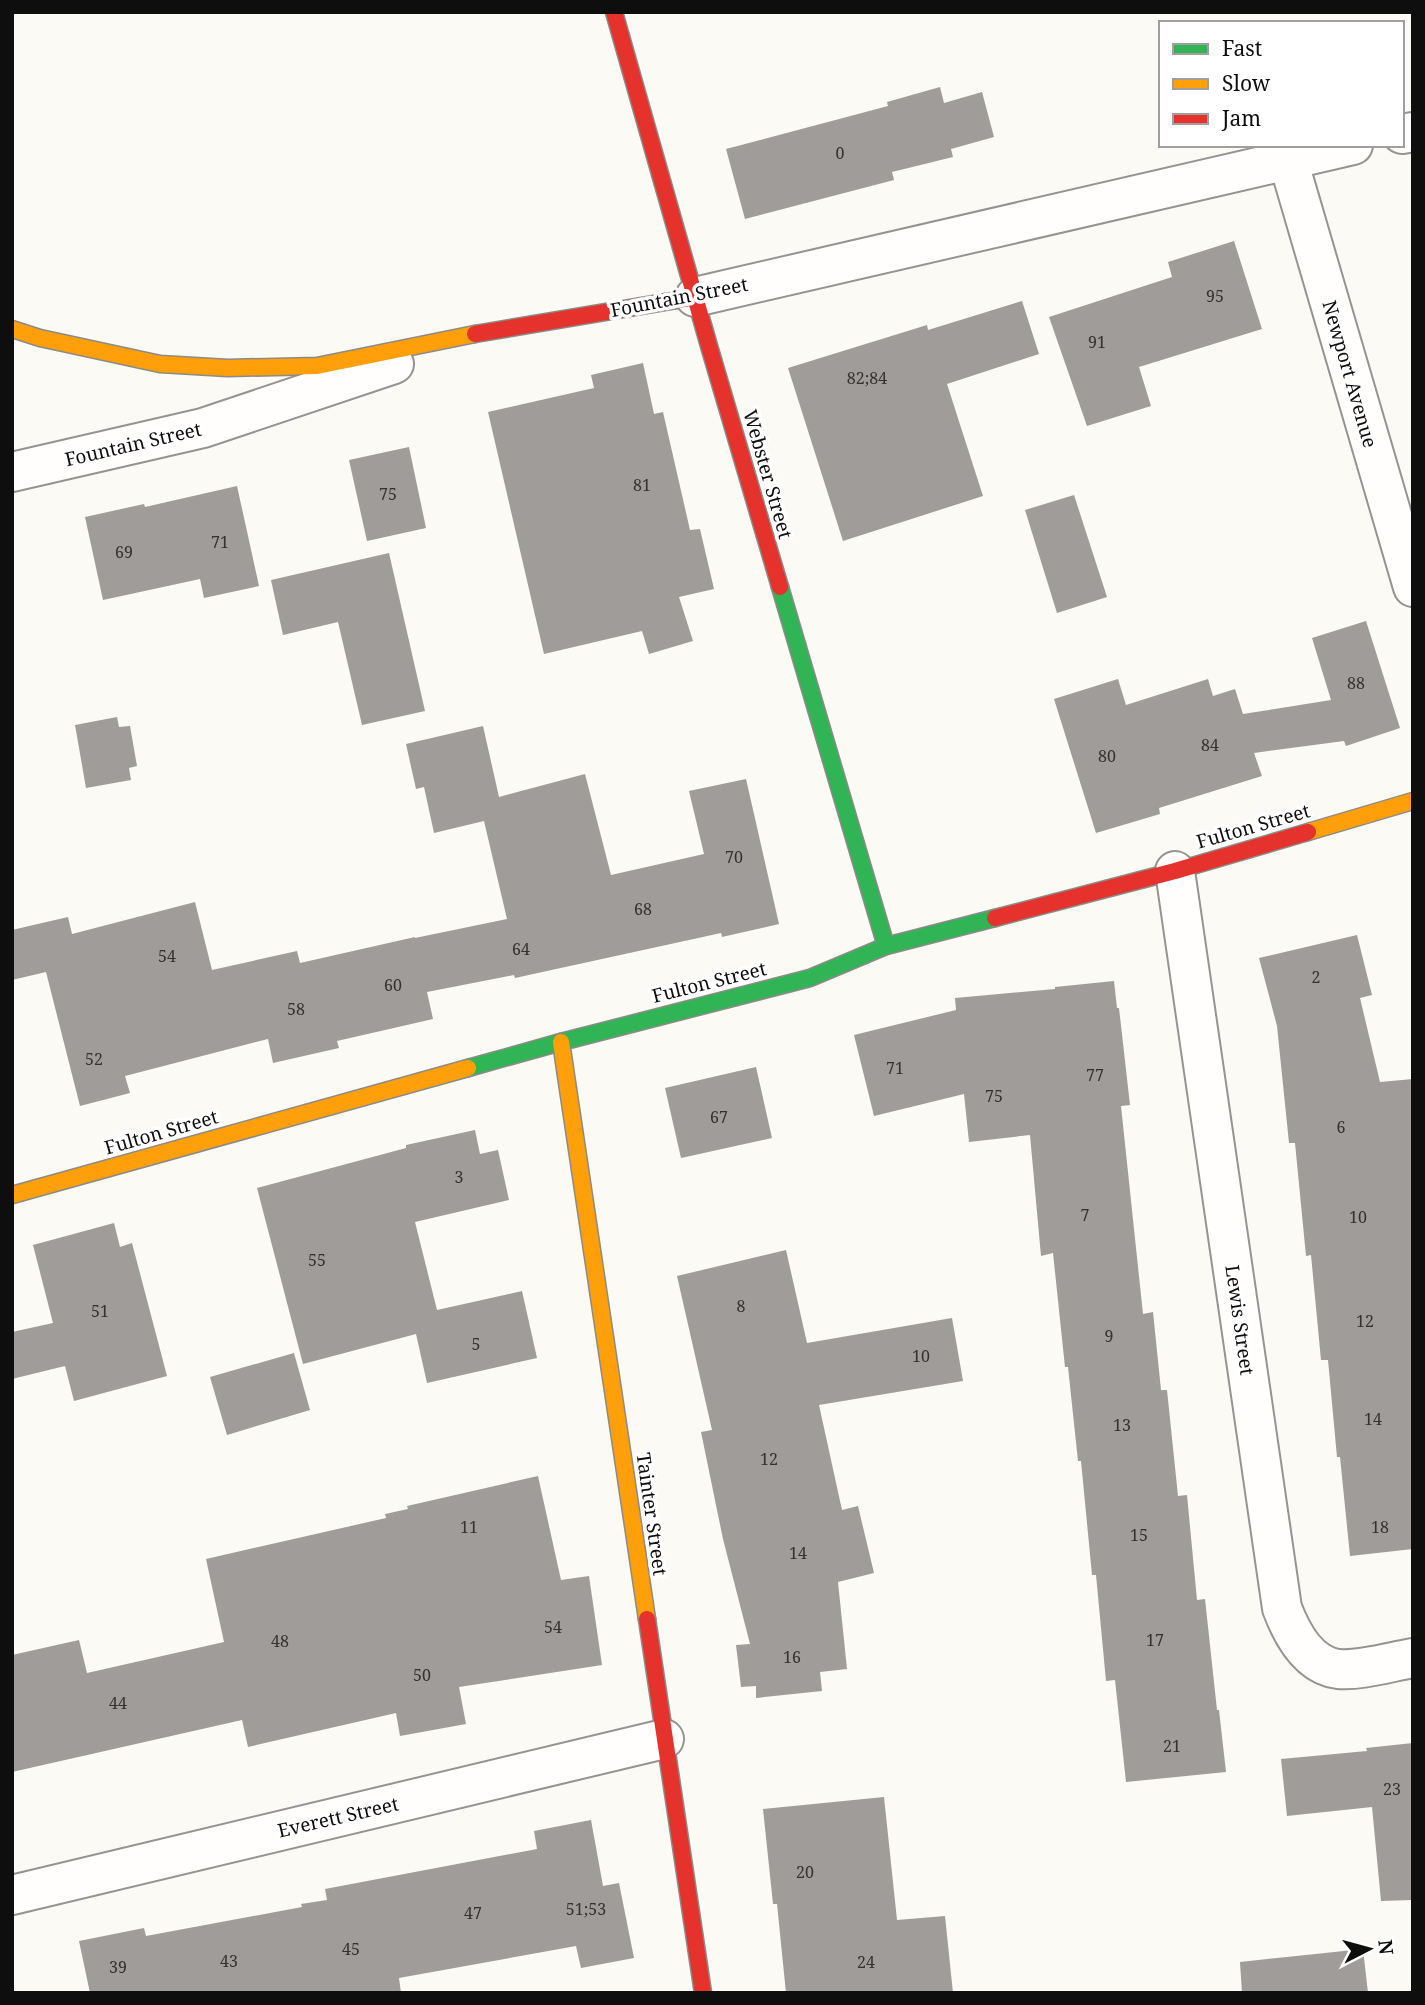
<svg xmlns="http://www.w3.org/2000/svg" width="1425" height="2005" viewBox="0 0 1425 2005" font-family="'Noto Serif',serif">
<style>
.building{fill:#9f9c99}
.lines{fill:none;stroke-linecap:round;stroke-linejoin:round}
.street-casing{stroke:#959492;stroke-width:42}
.fast-casing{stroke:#8c8b88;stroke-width:19}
.slow-casing{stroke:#8c8b88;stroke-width:19}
.jam-casing{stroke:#8c8b88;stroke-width:19}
.street{stroke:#fffefd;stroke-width:38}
.fast{stroke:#30b455;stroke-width:16}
.slow{stroke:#ff9f0a;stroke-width:16}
.jam{stroke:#e5322d;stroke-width:16}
.labels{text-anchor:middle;stroke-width:7;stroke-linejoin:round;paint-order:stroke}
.number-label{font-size:16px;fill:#323231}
.street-label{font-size:19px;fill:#0e0e0e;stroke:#fff}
</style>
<rect width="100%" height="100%" fill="#fcfaf4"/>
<g class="building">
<polygon points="940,87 944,103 982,92 994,137 951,149 953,157 892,172 894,180 745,219 726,149 888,106 887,102"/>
<polygon points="1234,241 1262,329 1139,367 1151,406 1087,426 1049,317 1172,277 1168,262"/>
<polygon points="1022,301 1039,354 947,384 983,496 843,541 788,368 927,325 928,330"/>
<polygon points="643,363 654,414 663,412 690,530 700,529 714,589 679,597 693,641 649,654 642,631 544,654 488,412 594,388 591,375"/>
<polygon points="409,447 426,528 367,541 349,460"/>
<polygon points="237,486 259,586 204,598 200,579 103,600 85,517 144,504 145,507"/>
<polygon points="1074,495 1107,597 1057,613 1025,510"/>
<polygon points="389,553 425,711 362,725 338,622 283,635 271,580"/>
<polygon points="1366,621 1400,728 1346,746 1344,741 1254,753 1262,776 1159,808 1160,814 1096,833 1054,699 1118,679 1126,705 1208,679 1213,696 1235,689 1243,714 1331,700 1312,638"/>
<polygon points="117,717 119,727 130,726 137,766 129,768 131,780 86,788 75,725"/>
<polygon points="483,726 499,797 585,774 611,875 704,854 689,791 746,779 779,924 722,937 721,933 515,978 514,975 427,992 433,1019 337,1041 339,1048 273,1063 268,1039 125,1076 130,1093 80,1106 46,972 12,980 12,930 68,917 72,934 195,902 212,970 297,951 300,963 415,937 415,938 507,919 484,821 434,833 424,787 416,789 406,744"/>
<polygon points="1357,935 1372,995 1360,998 1380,1082 1413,1079 1413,1549 1350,1556 1340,1457 1337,1457 1328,1360 1321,1360 1311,1255 1306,1256 1295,1143 1289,1143 1277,1026 1259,958"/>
<polygon points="1114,981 1117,1008 1119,1008 1130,1105 1121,1106 1143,1314 1153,1312 1161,1390 1167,1390 1178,1496 1187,1495 1197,1600 1205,1599 1217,1710 1219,1710 1226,1772 1126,1782 1115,1680 1106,1681 1096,1575 1092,1575 1081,1461 1078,1461 1068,1367 1065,1367 1053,1253 1041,1256 1030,1135 969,1142 964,1094 874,1116 854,1035 956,1010 955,998 1055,989 1055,987"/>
<polygon points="756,1067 772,1138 681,1158 665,1088"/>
<polygon points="475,1130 480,1154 498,1150 509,1200 415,1222 437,1310 522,1291 537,1358 427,1383 416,1334 303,1364 257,1188 406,1148 406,1145"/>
<polygon points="114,1223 120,1247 132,1243 167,1376 74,1401 65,1366 12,1379 12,1332 53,1323 33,1245"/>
<polygon points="786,1250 807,1343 952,1318 963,1381 819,1405 842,1510 858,1506 874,1573 838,1582 847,1669 820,1672 822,1691 756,1698 756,1686 741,1687 736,1645 750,1644 723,1539 701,1432 712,1430 677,1276"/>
<polygon points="294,1353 310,1410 227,1435 210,1377"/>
<polygon points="538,1476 561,1580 589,1576 602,1665 459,1687 466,1724 400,1736 396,1713 248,1747 242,1720 12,1772 12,1655 79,1640 87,1673 224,1642 206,1559 386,1518 385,1514 408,1509 407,1506"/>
<polygon points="1413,1743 1413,1900 1381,1901 1372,1807 1287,1816 1281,1759 1367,1751 1366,1748"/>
<polygon points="884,1797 897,1920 945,1916 953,1993 786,1993 777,1904 773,1904 763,1809"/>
<polygon points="591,1820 603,1886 619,1883 634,1958 581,1968 576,1946 399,1978 401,1993 90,1993 79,1941 144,1928 146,1936 302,1907 301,1904 327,1900 325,1889 537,1849 534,1831"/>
<polygon points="1363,1949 1368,1993 1242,1993 1240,1962"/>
</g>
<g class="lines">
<g class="street-casing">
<g id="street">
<polyline points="1402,134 1413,132"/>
<polyline points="1288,160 1413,587"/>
<polyline points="695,297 1353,145"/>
<polyline points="12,472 203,428 394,364"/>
<path d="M1175 871 1282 1608C1291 1632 1308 1665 1338 1669 1360 1671 1390 1662 1413 1658"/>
<polyline points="12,1895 664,1739"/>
</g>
</g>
<g class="fast-casing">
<g id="fast">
<polyline points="780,587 886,946"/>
<polyline points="468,1068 561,1042 810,978 886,946 995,918"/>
</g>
</g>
<g class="slow-casing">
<g id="slow">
<polyline points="12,329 40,338 160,364 228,368 317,366 475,334"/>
<polyline points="1308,832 1413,801"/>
<polyline points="561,1042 647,1619"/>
<polyline points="12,1195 468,1068"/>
</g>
</g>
<g class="jam-casing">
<g id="jam">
<polyline points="614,12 709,346 780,587"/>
<polyline points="475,334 695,297"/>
<polyline points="995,918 1175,871 1308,832"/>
<polyline points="647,1619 703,1993"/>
</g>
</g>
<use href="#street" class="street"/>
<use href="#fast" class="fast"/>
<use href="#slow" class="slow"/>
<use href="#jam" class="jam"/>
</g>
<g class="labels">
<g class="number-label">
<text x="840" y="159">0</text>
<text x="1215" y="302">95</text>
<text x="1097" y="348">91</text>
<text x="867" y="384">82;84</text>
<text x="642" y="491">81</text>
<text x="388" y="500">75</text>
<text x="220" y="548">71</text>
<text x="124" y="558">69</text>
<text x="1356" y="689">88</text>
<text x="1210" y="751">84</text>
<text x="1107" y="762">80</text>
<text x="734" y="863">70</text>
<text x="643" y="915">68</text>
<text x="521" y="955">64</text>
<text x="167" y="962">54</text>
<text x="1316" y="983">2</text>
<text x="393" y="991">60</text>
<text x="296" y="1015">58</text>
<text x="94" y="1065">52</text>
<text x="895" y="1074">71</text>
<text x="1095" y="1081">77</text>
<text x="994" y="1102">75</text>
<text x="719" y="1123">67</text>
<text x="1341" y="1133">6</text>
<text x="459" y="1183">3</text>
<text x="1085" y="1221">7</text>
<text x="1358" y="1223">10</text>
<text x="317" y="1266">55</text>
<text x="741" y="1312">8</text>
<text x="100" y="1317">51</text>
<text x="1365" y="1327">12</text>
<text x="1109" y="1342">9</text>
<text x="476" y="1350">5</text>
<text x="921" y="1362">10</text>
<text x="1373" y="1425">14</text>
<text x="1122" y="1431">13</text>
<text x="769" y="1465">12</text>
<text x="469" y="1533">11</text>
<text x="1380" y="1533">18</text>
<text x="1139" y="1541">15</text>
<text x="798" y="1559">14</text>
<text x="553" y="1633">54</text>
<text x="1155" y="1646">17</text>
<text x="280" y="1647">48</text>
<text x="792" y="1663">16</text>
<text x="422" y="1681">50</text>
<text x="118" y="1709">44</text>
<text x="1172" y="1752">21</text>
<text x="1392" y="1795">23</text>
<text x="805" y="1878">20</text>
<text x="586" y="1915">51;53</text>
<text x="473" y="1919">47</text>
<text x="351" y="1955">45</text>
<text x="229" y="1967">43</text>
<text x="866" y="1968">24</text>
<text x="118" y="1973">39</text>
</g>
<g class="street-label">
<text transform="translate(679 297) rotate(-11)" y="7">Fountain Street</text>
<text transform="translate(1350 374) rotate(74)" y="7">Newport Avenue</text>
<text transform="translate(133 444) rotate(-13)" y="7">Fountain Street</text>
<text transform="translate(768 474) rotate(74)" y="7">Webster Street</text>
<text transform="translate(1253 826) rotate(-16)" y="7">Fulton Street</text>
<text transform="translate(709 982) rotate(-14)" y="7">Fulton Street</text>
<text transform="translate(161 1132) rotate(-16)" y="7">Fulton Street</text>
<text transform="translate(1240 1320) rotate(82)" y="7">Lewis Street</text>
<text transform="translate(652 1514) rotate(82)" y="7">Tainter Street</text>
<text transform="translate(338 1817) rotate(-13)" y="7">Everett Street</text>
</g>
</g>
<rect width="1425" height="2005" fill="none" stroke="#0e0e0e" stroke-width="28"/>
<rect x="1159" y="21" width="245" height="126" fill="#ffffff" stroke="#9f9f9f" stroke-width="2"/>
<rect x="1173" y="44" width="35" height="10" fill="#30b455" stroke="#9f9f9f" stroke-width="2"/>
<text x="1222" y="56" font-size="21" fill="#0e0e0e">Fast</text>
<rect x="1173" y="79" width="35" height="10" fill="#ff9f0a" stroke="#9f9f9f" stroke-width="2"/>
<text x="1222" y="91" font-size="21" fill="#0e0e0e">Slow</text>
<rect x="1173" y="114" width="35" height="10" fill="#e5322d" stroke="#9f9f9f" stroke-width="2"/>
<text x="1222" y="126" font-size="21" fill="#0e0e0e">Jam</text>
<g transform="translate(1369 1949) rotate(84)" stroke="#ffffff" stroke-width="5" paint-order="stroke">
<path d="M0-5L12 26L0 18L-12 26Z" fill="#0e0e0e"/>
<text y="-10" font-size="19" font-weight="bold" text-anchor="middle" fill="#0e0e0e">N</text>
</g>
</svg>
